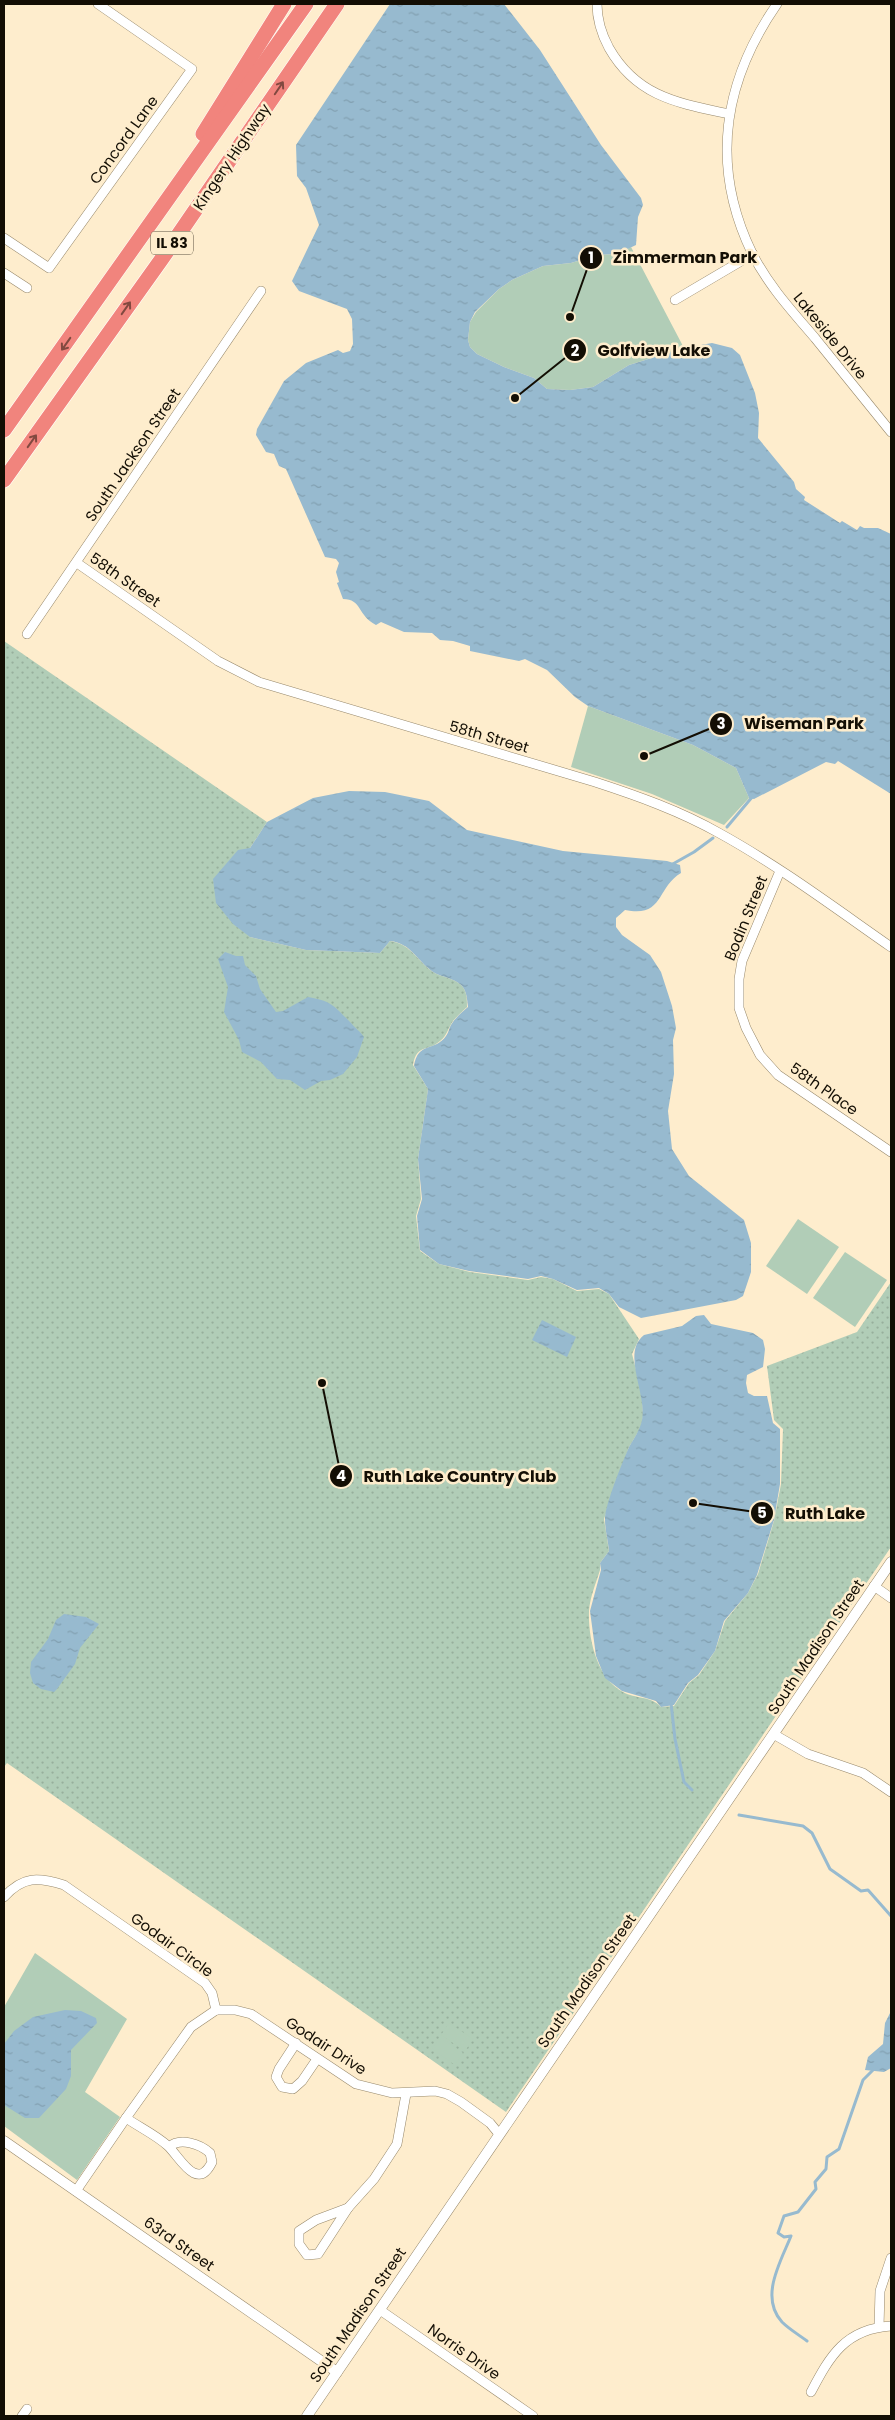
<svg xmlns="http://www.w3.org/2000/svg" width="895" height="2420" viewBox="0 0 895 2420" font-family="Poppins,sans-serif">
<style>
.grass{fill:url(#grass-dots)}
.park{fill:#b1cdb7}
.water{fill:url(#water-ripples)}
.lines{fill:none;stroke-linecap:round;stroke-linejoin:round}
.stream{stroke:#97bacf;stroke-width:3}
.minor-casing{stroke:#97886b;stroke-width:10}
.tertiary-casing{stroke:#97886b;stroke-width:11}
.motorway-casing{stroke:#fff;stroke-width:16}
.minor{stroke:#fff;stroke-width:9}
.tertiary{stroke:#fff;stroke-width:10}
.motorway{stroke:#f1847d;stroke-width:15}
.oneway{stroke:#824940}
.labels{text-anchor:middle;stroke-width:5;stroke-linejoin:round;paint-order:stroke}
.shield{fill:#feedcd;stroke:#5a5140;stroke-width:1}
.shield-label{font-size:14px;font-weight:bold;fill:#130e04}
.street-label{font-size:15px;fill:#130e04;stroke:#feedcd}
.leader{fill:none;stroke:#130e04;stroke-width:2}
.callout-dot{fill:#130e04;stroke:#feedcd;stroke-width:2}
.mark-label{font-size:15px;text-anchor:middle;font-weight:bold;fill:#fff}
.callout-label{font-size:16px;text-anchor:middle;font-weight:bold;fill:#130e04;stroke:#feedcd;stroke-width:5;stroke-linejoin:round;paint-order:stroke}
</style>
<defs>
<pattern id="grass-dots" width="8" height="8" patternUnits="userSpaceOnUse" patternTransform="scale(1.25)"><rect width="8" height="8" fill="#b1cdb7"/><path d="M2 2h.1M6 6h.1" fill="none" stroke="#97af9c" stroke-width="1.8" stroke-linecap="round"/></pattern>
<pattern id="water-ripples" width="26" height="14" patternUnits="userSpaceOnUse" patternTransform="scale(1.25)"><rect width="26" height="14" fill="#97bacf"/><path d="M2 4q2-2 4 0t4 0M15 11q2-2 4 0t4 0" fill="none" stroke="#819fb0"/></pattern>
</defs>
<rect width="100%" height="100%" fill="#feedcd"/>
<path class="grass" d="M4 641 267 822 250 848V937L306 950 380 953 390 941C411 944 417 961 433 972 441 977 454 978 461 985 467 991 467 999 467 1007 462 1012 457 1016 453 1021 448 1028 447 1036 440 1041 428 1052 417 1043 413 1065L428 1089 418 1159 421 1199 416 1216 420 1251 439 1264 470 1272 528 1280 541 1277 553 1279 577 1291 599 1289 609 1294 639 1339 632 1354 642 1393 643 1416 641 1427 629 1447 604 1519 609 1551 600 1563V1570C596 1583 590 1597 589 1611 588 1639 597 1678 623 1692 635 1699 652 1696 661 1707L674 1706 689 1683 699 1675 715 1651 725 1621 748 1593 758 1574 774 1521 781 1484 783 1429 774 1420 767 1366 857 1332 891 1282V1547L506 2112 7 1763 4 1767Z"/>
<g class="park">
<polygon points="631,247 684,348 629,365 593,387 570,390 547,389 534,378 504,367 477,354 470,347 468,340 470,322 476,312 499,289 512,280 543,266 571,263 597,255 617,254"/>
<polygon points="588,706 693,745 736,768 749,798 724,825 652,794 571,767"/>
<polygon points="798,1219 839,1247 807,1294 766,1266"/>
<polygon points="845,1252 887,1280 855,1327 813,1298"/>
<polygon points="35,1953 127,2019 85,2092 120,2117 77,2180 4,2126 4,2007"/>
<polygon points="449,2023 473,2039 465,2051 441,2035"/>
<polygon points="440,2037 463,2053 455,2065 432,2049"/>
</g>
<g class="water">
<path d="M390 4H504L540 50 601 145 641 198 643 205 638 217 636 245 617 254 597 255 571 263 543 266 512 280 499 289 475 312 470 322 468 340 470 347 477 354 504 367 534 378 547 389 570 390 593 387 629 365 684 348 712 343 732 348 740 355 755 393 759 413 758 438 794 482 796 489 805 497 804 500 840 523 842 521 857 530 860 526 864 528H878L891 534V794L838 761 835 764 826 762 754 799 749 798 736 768 693 745 588 706 575 697 547 670 525 659 519 661 470 651V646L453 641 440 640 432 633 404 632 381 622 376 625C357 615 362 599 343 599L337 583 339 582 336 572 339 563 336 559 325 557 286 469 279 466 274 454 266 452 256 435 257 429 284 381 306 363 338 350 343 353 350 351 353 344 352 319 347 309 299 291 292 281 319 225 306 188 297 176 296 145Z"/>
<path d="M349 791 385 792 429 801 467 830 563 851 667 861 680 865 681 873C656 888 664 918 625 910L616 918V927L622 935 650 955 661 972 672 1006 676 1028 673 1040 674 1074 668 1111 672 1149 689 1176 744 1220 751 1243V1272L743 1296 736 1300 641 1318 619 1307 609 1294 599 1288 577 1290 553 1279 541 1276 528 1279 469 1271 439 1264 420 1250 417 1216 422 1199 418 1159 428 1089 414 1066C418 1041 435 1052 446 1036 449 1032 449 1028 451 1025 455 1018 462 1012 468 1007 467 999 467 991 461 985 454 978 441 977 433 972 417 961 411 943 390 941L380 953 306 950 250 937 233 924 216 903 213 879 238 850 250 848 267 822 313 798Z"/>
<path d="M225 952 236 956H243L245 965 256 976 260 989 276 1012 283 1011 308 997C332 1001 334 1006 351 1023 355 1028 360 1031 364 1037L357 1057 343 1074 330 1080 321 1081 305 1090 290 1080 277 1079 261 1062 242 1052 239 1040 224 1012 228 987 218 959Z"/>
<path d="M704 1315 711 1324 753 1333 763 1340 765 1349 763 1367 747 1375 746 1383 748 1393 754 1396H767L773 1423 780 1429V1484L774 1520 757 1575 748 1593 724 1621 715 1651 698 1675 688 1683 674 1705 661 1707 656 1701 622 1691 605 1678 596 1656 590 1611 601 1570 600 1563 609 1551C608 1541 605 1530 605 1520 604 1507 623 1461 629 1447 634 1438 640 1430 642 1420 647 1393 621 1353 644 1335L682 1326 696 1316Z"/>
<polygon points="542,1320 576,1337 567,1357 532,1340"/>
<polygon points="64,1614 86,1617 99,1624 80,1648 75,1664 57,1689 54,1692 41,1689 33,1683 30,1673 31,1662 48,1639 56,1620"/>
<polygon points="65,2010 81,2011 96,2018 97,2023 71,2050 71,2076 66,2089 39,2118 25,2118 4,2105 4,2044 14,2031 33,2017"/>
<polygon points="891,2011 891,2068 884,2072 865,2070 868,2057 883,2044 885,2023"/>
</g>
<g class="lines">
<g class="stream">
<polyline points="727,827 753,796"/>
<polyline points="671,865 694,852 713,838"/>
<polyline points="671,1703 675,1739 684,1782 692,1790"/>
<polyline points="739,1815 803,1826 812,1833 830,1869 861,1891 868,1890 891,1916"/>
<path d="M807 2341C799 2335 789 2329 782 2322 759 2297 781 2261 791 2236L784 2237 778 2233 784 2216 798 2212 816 2189 815 2182 826 2169 827 2157 839 2149 863 2080 876 2067"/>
</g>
<g class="minor-casing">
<g id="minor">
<path d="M597 4C597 19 602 35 609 48 637 97 678 103 729 114"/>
<path d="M777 4C723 82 710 166 752 253 768 285 792 311 815 338 840 369 866 401 891 432"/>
<polyline points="4,238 49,268 192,69 98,4"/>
<polyline points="4,273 27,288"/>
<polyline points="675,300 753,254"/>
<path d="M77 563 218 661 259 682 595 782C638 796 680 811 719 833 779 866 835 908 891 947"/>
<polyline points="27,634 261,291"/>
<polyline points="780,871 742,961 739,979 739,1008 746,1028 760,1055 778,1075 891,1152"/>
<polyline points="874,1586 891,1598"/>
<polyline points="775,1735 808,1754 863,1773 891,1792"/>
<path d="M4 1897C23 1876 38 1877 64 1885L205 1983 212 1993 216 2010"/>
<polyline points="216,2010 235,2010 251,2014 356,2084 392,2093 435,2091 447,2094 461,2102 490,2123 499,2134"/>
<polyline points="296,2043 279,2069 276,2077 282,2087 293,2089 302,2081 317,2059"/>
<path d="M126 2118C139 2127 156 2135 168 2146 179 2156 197 2193 212 2162L210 2153C200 2144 180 2137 169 2147"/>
<polyline points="76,2191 126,2118 191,2027 216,2010"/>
<polygon points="348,2208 318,2254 307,2255 299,2244 299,2231 316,2220"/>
<polyline points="348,2208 374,2179 397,2144 406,2094"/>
<polyline points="380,2310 533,2416"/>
<polyline points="879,2327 880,2291 891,2258"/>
<path d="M811 2392C830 2356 845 2329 891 2326"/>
<polyline points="22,2416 27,2409"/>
</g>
</g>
<g class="tertiary-casing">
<g id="tertiary">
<polyline points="4,2141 337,2372"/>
<polyline points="307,2416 891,1562"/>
</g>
</g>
<g class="motorway-casing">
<g id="motorway">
<polyline points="203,134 284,4"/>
<polyline points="4,430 306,4"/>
<polyline points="4,480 161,260 337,4"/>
</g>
</g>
<use href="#minor" class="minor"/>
<use href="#tertiary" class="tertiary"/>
<use href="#motorway" class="motorway"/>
</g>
<defs><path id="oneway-shaft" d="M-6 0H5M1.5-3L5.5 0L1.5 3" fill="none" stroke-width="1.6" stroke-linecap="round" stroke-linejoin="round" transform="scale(1.25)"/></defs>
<g class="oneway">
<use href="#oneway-shaft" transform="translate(279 88) rotate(-56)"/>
<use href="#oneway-shaft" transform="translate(126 308) rotate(-55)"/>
<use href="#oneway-shaft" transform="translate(66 344) rotate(125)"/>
<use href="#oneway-shaft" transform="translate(32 441) rotate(-55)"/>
</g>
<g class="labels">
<rect class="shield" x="151" y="231.5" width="42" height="23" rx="4"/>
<g class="shield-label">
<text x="172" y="248">IL 83</text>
</g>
<g class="street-label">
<text transform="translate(124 140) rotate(-54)" y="5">Concord Lane</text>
<text transform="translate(232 157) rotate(-56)" y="5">Kingery Highway</text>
<text transform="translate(830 336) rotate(51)" y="5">Lakeside Drive</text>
<text transform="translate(133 455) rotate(-56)" y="5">South Jackson Street</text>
<text transform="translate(125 580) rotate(35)" y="5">58th Street</text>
<text transform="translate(489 737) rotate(16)" y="5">58th Street</text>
<text transform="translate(746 918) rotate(-68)" y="5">Bodin Street</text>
<text transform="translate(824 1089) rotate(35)" y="5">58th Place</text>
<text transform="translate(816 1647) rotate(-56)" y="5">South Madison Street</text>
<text transform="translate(172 1945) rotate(36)" y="5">Godair Circle</text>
<text transform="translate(587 1981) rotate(-55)" y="5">South Madison Street</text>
<text transform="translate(326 2046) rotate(33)" y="5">Godair Drive</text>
<text transform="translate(179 2244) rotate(35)" y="5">63rd Street</text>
<text transform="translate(358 2315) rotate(-56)" y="5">South Madison Street</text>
<text transform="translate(464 2352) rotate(35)" y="5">Norris Drive</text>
</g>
</g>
<path class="leader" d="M570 317L591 258M515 398L575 350M644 756L721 724M322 1383L341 1476M693 1503L762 1513"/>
<g class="callout-dot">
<circle cx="570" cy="317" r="5"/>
<circle cx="515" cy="398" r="5"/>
<circle cx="644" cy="756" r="5"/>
<circle cx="322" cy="1383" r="5"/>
<circle cx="693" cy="1503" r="5"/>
<circle cx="591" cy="258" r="12"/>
<circle cx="575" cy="350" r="12"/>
<circle cx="721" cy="724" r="12"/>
<circle cx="341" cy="1476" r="12"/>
<circle cx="762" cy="1513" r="12"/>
</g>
<g class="mark-label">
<text x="591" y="263">1</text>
<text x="575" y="356">2</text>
<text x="721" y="729">3</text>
<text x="341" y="1481">4</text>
<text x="762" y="1518">5</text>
</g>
<g class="callout-label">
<text x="685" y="263">Zimmerman Park</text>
<text x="654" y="356">Golfview Lake</text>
<text x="804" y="729">Wiseman Park</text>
<text x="460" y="1482">Ruth Lake Country Club</text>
<text x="825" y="1519">Ruth Lake</text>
</g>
<rect width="895" height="2420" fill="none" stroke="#130e04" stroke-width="10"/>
</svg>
